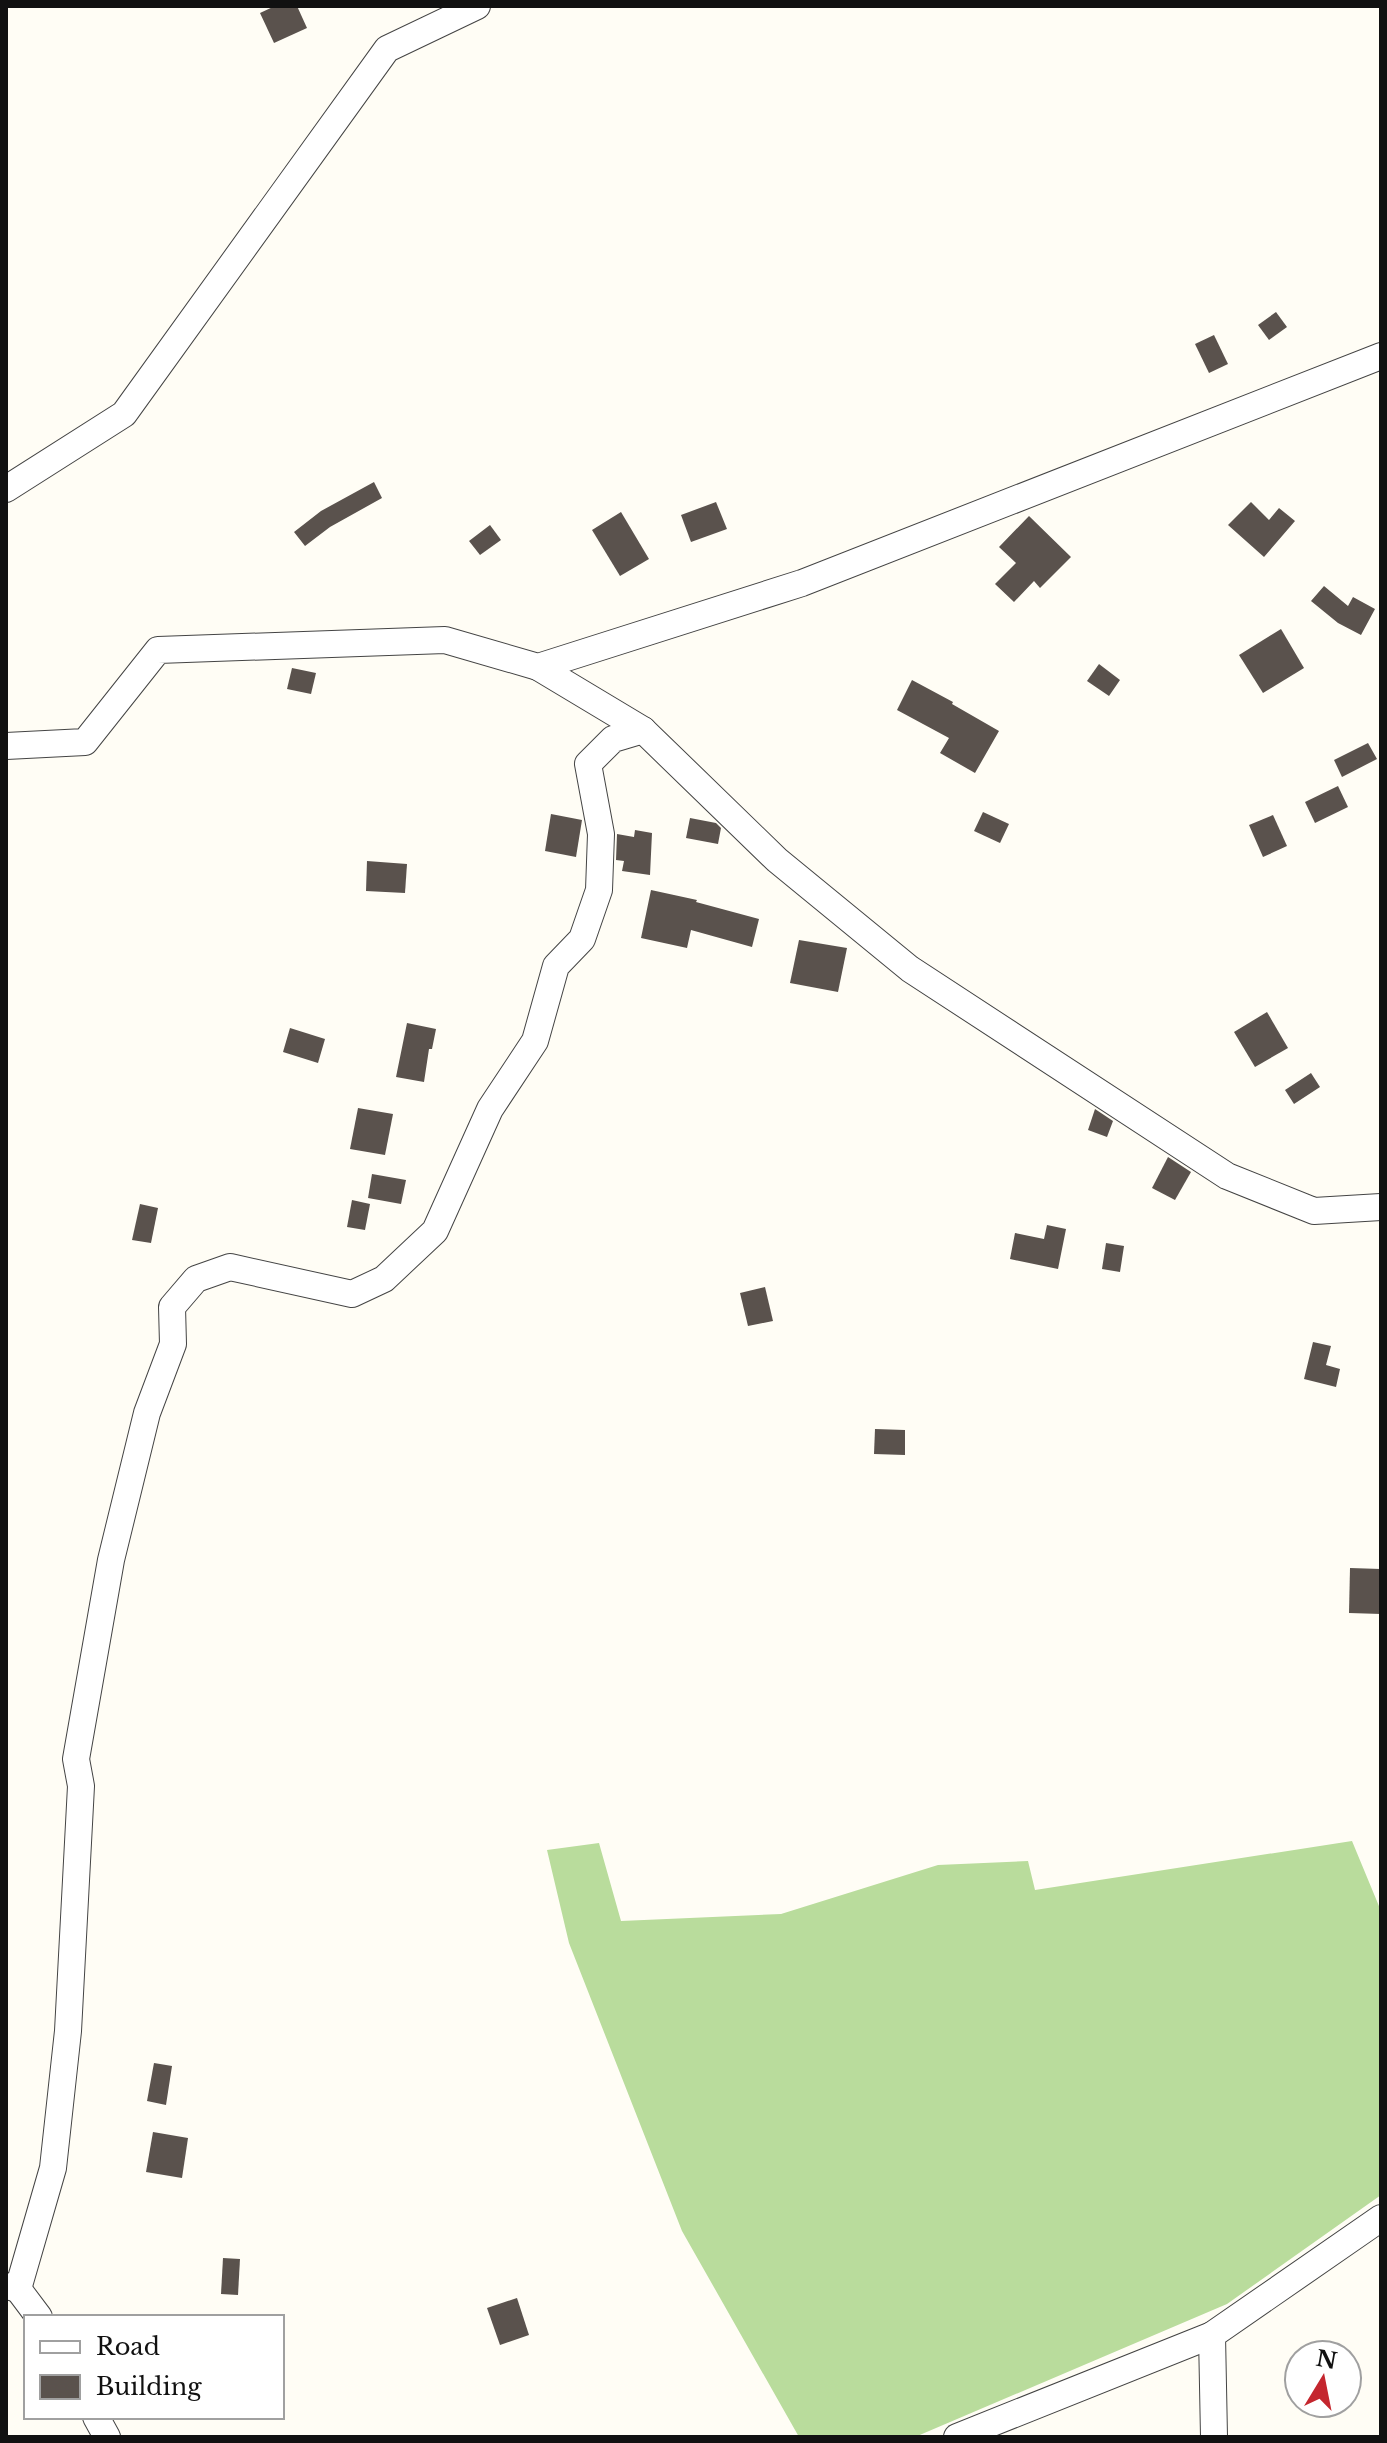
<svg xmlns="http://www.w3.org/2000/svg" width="1387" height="2443" viewBox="0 0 1387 2443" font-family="'Libre Baskerville',serif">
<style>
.forest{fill:#b9dc9c}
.building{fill:#5a524d}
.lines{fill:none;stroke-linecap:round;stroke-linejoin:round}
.minor-casing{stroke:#444;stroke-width:28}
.minor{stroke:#fff;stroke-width:26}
</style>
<rect width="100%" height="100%" fill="#fffdf5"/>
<polygon class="forest" points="1352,1841 1381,1911 1381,2195 1227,2304 915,2437 799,2437 682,2231 569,1943 547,1850 599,1843 621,1921 781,1914 938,1865 1028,1861 1035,1890"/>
<g class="building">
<polygon points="275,6 297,6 307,28 274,43 260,13"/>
<polygon points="1276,312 1287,327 1269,340 1258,325"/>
<polygon points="1214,335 1228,364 1209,373 1195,344"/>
<polygon points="374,482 382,498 330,527 305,546 294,532 321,511"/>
<polygon points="716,502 727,529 691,542 681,515"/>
<polygon points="1251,502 1269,520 1279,508 1295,521 1264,557 1228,525"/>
<polygon points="621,512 649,559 620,576 592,530"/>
<polygon points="1029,516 1071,557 1040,588 1034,581 1014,602 995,584 1016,563 999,547"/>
<polygon points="490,525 501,540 480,555 469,541"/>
<polygon points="1324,586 1348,606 1353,597 1375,609 1361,635 1338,623 1311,601"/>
<polygon points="1281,629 1304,668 1263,693 1239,655"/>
<polygon points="1099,664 1120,680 1109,696 1087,681"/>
<polygon points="292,668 316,673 311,694 287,689"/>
<polygon points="912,680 953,702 952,704 999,731 975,773 940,753 949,738 897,710"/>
<polygon points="1368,743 1377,759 1342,777 1334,760"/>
<polygon points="1338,786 1348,807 1315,823 1305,802"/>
<polygon points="983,812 1009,824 1000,843 974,831"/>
<polygon points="551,814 582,820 576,857 545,851"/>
<polygon points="1273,815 1287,846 1263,857 1249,825"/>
<polygon points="690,818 716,823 721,828 718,844 686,838"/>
<polygon points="635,830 652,833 650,875 622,871 624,861 616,860 617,834 634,837"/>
<polygon points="367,861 407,864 405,893 366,891"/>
<polygon points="651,890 697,900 696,902 759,919 752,947 691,930 687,948 641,938"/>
<polygon points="799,940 847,948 838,992 790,983"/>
<polygon points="1267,1012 1288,1048 1255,1067 1234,1032"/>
<polygon points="407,1023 436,1029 432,1049 429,1049 424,1082 396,1077"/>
<polygon points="290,1028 325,1039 318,1063 283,1052"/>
<polygon points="1311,1073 1320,1087 1294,1104 1285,1090"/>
<polygon points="358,1108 393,1114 385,1155 350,1149"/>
<polygon points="1095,1109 1113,1121 1107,1137 1088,1130"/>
<polygon points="1168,1157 1191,1172 1175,1200 1152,1188"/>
<polygon points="372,1174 406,1180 401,1204 368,1198"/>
<polygon points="352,1200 370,1204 365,1230 347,1227"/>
<polygon points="140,1204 158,1208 151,1243 132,1240"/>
<polygon points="1047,1225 1066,1229 1058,1269 1010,1259 1015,1233 1044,1239"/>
<polygon points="1106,1243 1124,1246 1120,1272 1102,1269"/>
<polygon points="765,1287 773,1321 748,1326 740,1293"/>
<polygon points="1313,1342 1331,1346 1326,1365 1340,1369 1336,1387 1304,1379"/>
<polygon points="875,1429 905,1430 905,1455 874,1454"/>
<polygon points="1350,1568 1381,1569 1381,1614 1349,1613"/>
<polygon points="154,2063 172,2066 166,2105 147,2101"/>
<polygon points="153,2132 188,2138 182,2178 146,2172"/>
<polygon points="223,2258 240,2259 238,2295 221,2294"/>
<polygon points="517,2298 529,2335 500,2345 487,2308"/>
</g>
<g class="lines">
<g class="minor-casing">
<g id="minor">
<polyline points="6,489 124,414 387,49 477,6"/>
<polyline points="538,667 643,730 777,860 910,969 1227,1176 1314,1211 1381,1207"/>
<polyline points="6,746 85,742 158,650 445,640 538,667 802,583 1381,356"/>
<polyline points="6,2286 18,2289 53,2168 68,2031 81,1786 76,1759 111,1560 147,1413 173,1344 172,1307 196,1279 230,1267 352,1294 384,1279 435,1231 490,1109 535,1041 556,966 582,939 599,890 601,834 588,764 613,739 643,730"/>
<polyline points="18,2289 39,2317"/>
<polyline points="96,2417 107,2437"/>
<polyline points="957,2437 1212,2335"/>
<polyline points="1214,2437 1212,2335 1381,2218"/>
</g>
</g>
<use href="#minor" class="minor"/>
</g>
<rect width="1387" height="2443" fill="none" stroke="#111111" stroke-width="16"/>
<rect x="24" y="2315" width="260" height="104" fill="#ffffff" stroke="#a0a0a0" stroke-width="2"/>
<rect x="40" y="2341" width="40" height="12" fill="#ffffff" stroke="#a0a0a0" stroke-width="2"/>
<text x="96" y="2355" font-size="24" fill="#111111">Road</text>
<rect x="40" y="2375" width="40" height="24" fill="#5a524d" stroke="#a0a0a0" stroke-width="2"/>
<text x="96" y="2395" font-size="24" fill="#111111">Building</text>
<g transform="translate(1323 2379) rotate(10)"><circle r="38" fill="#ffffff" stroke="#a0a0a0" stroke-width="2"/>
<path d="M0-6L14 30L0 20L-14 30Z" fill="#c4262e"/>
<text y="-12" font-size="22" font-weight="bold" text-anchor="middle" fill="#111111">N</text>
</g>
</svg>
